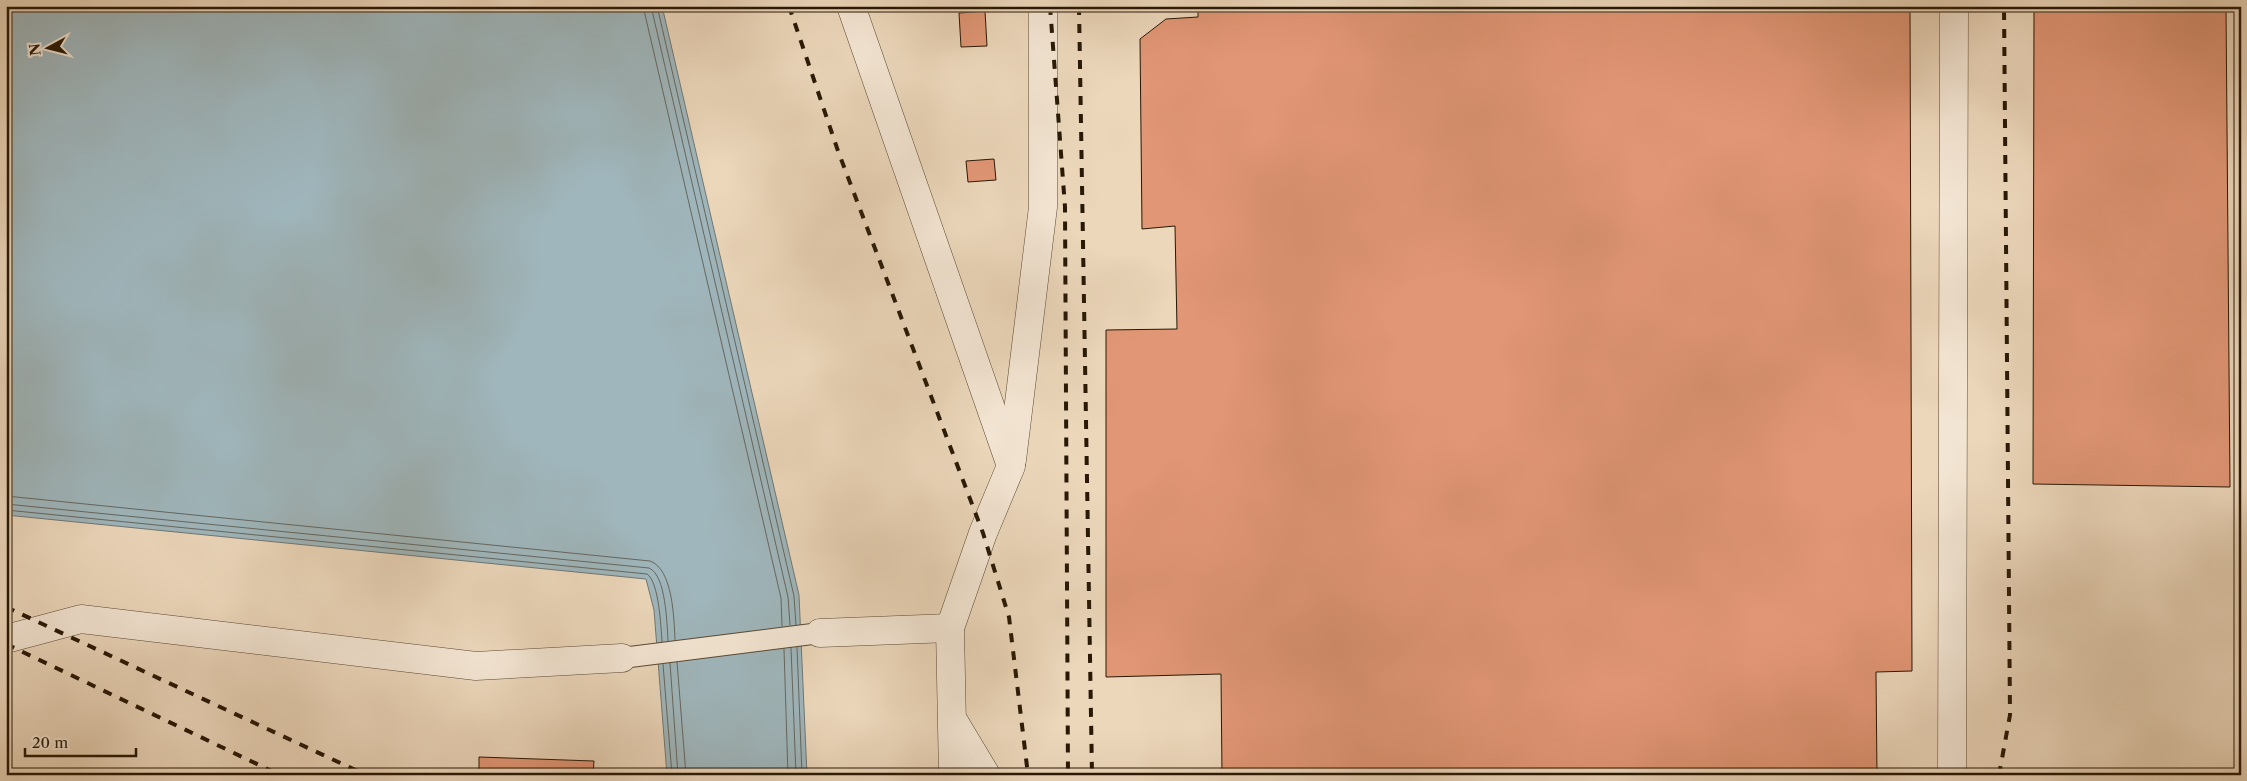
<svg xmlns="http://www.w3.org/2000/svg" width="2247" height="781" viewBox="0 0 2247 781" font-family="'Libre Caslon Text',serif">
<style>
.water{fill:#9fb6bc;stroke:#6f7773}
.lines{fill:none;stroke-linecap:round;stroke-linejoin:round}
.shore{stroke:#646760;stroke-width:1}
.building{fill:#e19675;stroke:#281805}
.service-casing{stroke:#594832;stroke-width:22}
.minor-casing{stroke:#594832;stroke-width:29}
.service{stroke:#f3e5d3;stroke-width:20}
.minor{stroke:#f3e5d3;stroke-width:28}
.rail{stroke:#281805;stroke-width:4;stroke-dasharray:9 9;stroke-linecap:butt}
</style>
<rect width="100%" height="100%" fill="#ecd7bb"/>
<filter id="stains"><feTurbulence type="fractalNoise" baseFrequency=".004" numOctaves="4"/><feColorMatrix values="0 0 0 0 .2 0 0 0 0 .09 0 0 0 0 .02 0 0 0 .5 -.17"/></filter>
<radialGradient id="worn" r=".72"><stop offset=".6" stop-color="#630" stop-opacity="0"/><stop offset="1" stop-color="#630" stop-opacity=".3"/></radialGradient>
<polygon class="water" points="6,6 662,6 799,595 807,775 667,775 654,610 646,579 6,515"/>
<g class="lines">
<g class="shore">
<polyline points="643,6 781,598 782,626"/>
<polyline points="651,6 788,597 790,625"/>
<polyline points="657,6 794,596 796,625"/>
<path d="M6 496 650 561C673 569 674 619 675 640"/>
<path d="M6 504 649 568C666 575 667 624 668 641"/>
<path d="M6 510 647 574C659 582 661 627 662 642"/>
<polyline points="797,647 802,775"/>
<polyline points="791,648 796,775"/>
<polyline points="784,649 788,775"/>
<polyline points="677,662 686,775"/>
<polyline points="670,663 678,775"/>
<polyline points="663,664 672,775"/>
</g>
</g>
<g class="building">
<polygon points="1198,6 1910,6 1912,671 1876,672 1877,775 1222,775 1221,674 1106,677 1106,330 1177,329 1175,226 1142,229 1140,39 1166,19 1198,17"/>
<polygon points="2034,6 2226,6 2230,487 2033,484"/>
<polygon points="985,11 987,46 961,47 959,13"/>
<polygon points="994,159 996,180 968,182 966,161"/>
<polygon points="479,757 594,761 593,775 479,775"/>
</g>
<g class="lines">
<g class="service-casing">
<polyline id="service" points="622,658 820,633"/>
</g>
<g class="minor-casing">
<g id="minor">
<polyline points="851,6 1011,466 983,533 950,628 953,775"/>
<polyline points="1012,460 1043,207 1043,6"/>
<polyline points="820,633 950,628"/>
<polyline points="6,639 81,619 476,666 622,658"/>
<polyline points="953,720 986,775"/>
<polyline points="1952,775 1954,6"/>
</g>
</g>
<use href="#service" class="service"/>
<use href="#minor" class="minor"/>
<g class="rail">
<polyline points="789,6 838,151 983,533 1009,617 1028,775"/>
<polyline points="1050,6 1065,207 1068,775"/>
<polyline points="1079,6 1092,775"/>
<polyline points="6,607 366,775"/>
<polyline points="6,644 280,775"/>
<polyline points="1999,775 2010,715 2004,6"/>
</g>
</g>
<rect width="2247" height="781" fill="none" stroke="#ecd7bb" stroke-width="25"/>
<rect x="8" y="8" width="2232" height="766" fill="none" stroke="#281805" stroke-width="2.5"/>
<rect x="12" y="12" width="2222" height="756" fill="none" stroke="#281805"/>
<g transform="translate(48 48) rotate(263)" stroke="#f3e5d3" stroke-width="4" paint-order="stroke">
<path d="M0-4L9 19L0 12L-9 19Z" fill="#281805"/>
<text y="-8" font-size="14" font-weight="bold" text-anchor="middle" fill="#281805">N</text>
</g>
<path d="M25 748v8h111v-8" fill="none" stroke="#281805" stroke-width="2.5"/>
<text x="32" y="748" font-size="15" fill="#281805" stroke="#f3e5d3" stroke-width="4" paint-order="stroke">20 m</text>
<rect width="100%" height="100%" filter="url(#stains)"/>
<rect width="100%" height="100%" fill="url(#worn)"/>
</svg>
